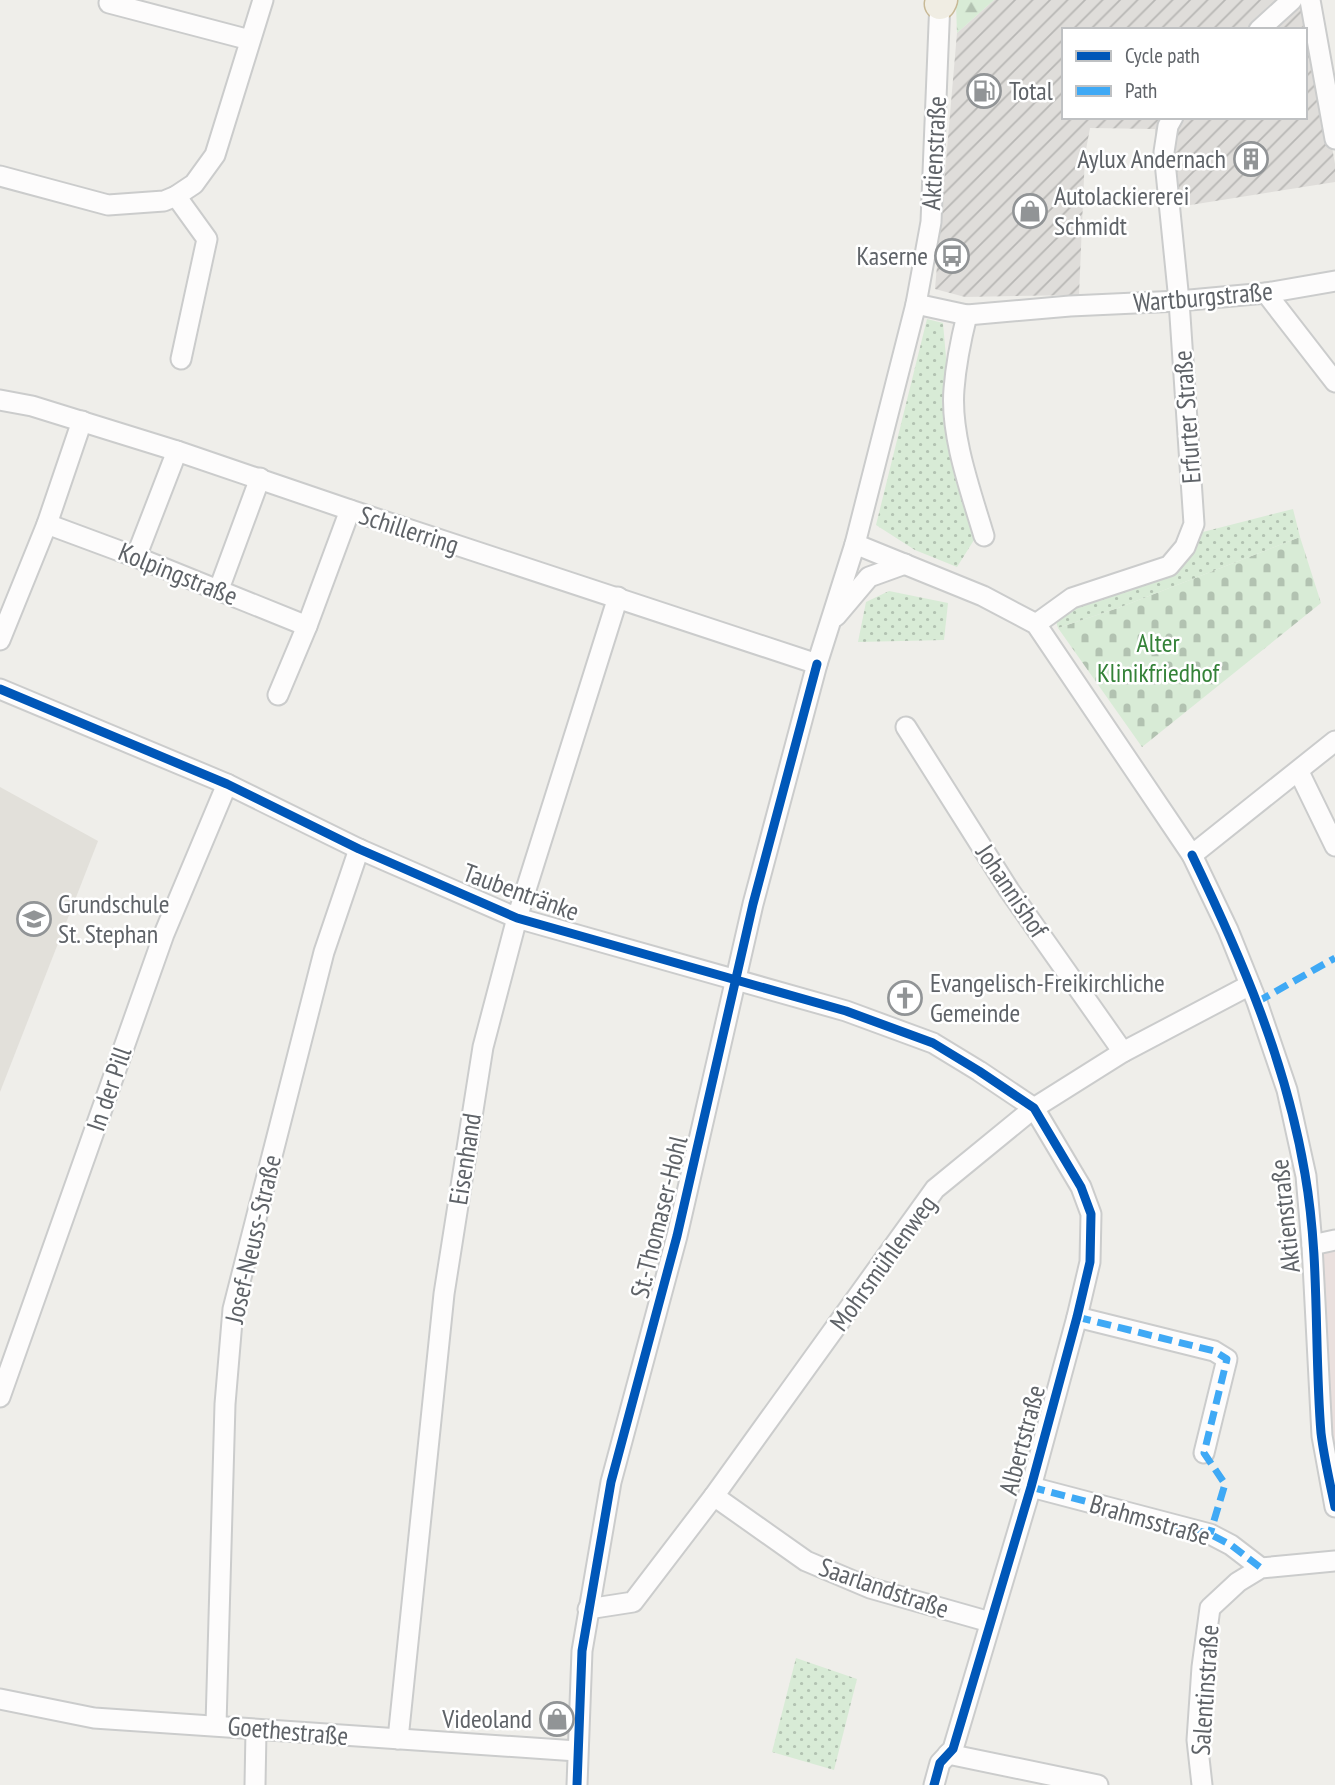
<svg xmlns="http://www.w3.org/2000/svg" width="1335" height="1785" viewBox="0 0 1335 1785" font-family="'PT Sans Narrow',sans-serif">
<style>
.industrial{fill:url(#industrial-furrows);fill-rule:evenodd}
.education{fill:#e2e0da}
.medical{fill:#eae0de}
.forest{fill:url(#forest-firs)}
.cemetery{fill:url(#cemetery-stones)}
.park{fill:url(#park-dots)}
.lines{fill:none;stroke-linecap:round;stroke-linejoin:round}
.minor-casing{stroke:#cbcccc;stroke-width:23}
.highway-casing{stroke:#c8b996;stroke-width:33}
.minor{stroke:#fdfcfc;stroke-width:19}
.highway{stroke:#f0ede3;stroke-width:30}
.quiet{stroke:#3fa9f5;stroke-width:7;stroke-dasharray:14 7;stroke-linecap:butt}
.cycleway-casing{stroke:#fff;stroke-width:13}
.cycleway{stroke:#0057b8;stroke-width:9}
.labels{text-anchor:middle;stroke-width:5;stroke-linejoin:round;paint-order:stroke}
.poi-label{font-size:26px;fill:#5f6368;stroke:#fff;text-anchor:start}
.street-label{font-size:26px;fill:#5f6368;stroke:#fff}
.park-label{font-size:26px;fill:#348238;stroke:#fff}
</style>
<defs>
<pattern id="industrial-furrows" width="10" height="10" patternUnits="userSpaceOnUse" patternTransform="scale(1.75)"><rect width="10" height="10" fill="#dfddda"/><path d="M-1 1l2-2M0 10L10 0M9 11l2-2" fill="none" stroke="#b8b7b5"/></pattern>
<pattern id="forest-firs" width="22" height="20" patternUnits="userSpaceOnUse" patternTransform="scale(1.75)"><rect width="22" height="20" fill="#d8ebd6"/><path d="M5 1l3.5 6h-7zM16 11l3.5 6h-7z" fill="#b2c2b1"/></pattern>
<pattern id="cemetery-stones" width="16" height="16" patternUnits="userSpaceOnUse" patternTransform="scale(1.75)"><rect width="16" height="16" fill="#d8ebd6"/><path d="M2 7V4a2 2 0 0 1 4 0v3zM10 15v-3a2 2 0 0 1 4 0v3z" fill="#b2c2b1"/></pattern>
<pattern id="park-dots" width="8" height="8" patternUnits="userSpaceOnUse" patternTransform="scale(1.75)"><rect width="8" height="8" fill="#d8ebd6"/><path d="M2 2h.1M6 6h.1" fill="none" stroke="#b2c2b1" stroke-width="1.8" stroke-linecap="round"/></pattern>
</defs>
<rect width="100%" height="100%" fill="#efeeea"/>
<path class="industrial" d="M994 0H1306L1335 164V182L1159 210 1155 129 1090 128 1085 155 1079 295 965 297 935 289 957 33ZM1064 30H1305V117H1064Z"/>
<polygon class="education" points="0,787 98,841 0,1092"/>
<polygon class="medical" points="1335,1245 1335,1458 1325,1418 1321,1248"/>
<polygon class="forest" points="958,0 994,0 957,33 956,5"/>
<polygon class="cemetery" points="1300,537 1321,603 1142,747 1058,628 1118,608"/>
<g class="park">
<polygon points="927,319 943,323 947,369 943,395 947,438 955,476 974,540 957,567 915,550 876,525"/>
<polygon points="1293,509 1300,537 1118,608 1058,628 1055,618 1075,603 1172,570 1195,534"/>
<polygon points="889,591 948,603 944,640 858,642 866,602"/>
<polygon points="796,1658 857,1679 834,1770 772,1752"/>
</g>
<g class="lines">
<g class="minor-casing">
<g id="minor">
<polyline points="1310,0 1335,139"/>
<polyline points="109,3 250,40"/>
<polyline points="1259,30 1292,0"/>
<polyline points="0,176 108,205 164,201 176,196 194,184 215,155 263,0"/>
<polyline points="176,196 207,239 181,359"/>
<polyline points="1266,293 1335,382"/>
<polyline points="916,304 967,315 1070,306 1179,301 1266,293 1335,281"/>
<path d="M967 315C961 339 956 363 954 389 950 435 971 492 984 536"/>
<polyline points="0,400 32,406 177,451 350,510 817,664"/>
<polyline points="47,524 136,557 307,626"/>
<polyline points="855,544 983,596 1036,624 1192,855 1228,930 1257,1002 1287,1090 1306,1176 1312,1245 1322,1436 1335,1507"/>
<polyline points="136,557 177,451"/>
<polyline points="219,589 260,478"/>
<polyline points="836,616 869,577 905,564"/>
<polyline points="1036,624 1072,598 1169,566 1185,547 1194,524 1179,301 1164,152 1168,126 1173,117"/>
<polyline points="0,640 47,524 82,421"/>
<polyline points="0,689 227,784 359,849 517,918 846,1011 933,1043 979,1071 1034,1108 1081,1187 1091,1214 1090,1262 1077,1317 1031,1487 953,1749 940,1763 934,1785"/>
<polyline points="278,695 307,626 350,510"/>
<polyline points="906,727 1009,890 1123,1052"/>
<polyline points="1299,772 1335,846"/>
<polyline points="1192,855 1335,741"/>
<polyline points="1312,1245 1335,1240"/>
<polyline points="1077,1317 1214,1351 1227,1359 1204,1453"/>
<polyline points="0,1397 164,934 227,784"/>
<polyline points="1031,1487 1210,1534 1231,1545 1261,1568"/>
<polyline points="714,1496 806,1561 870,1588 990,1622"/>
<polyline points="588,1609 633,1602 714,1496 935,1189 1034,1108 1123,1052 1250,985"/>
<polyline points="0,1699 94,1718 577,1751"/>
<polyline points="216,1725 225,1404 233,1309 324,952 359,849"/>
<polyline points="398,1739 444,1294 483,1047 517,918 618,597"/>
<polyline points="948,1754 1098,1785"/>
<polyline points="255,1785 256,1731"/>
<polyline points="577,1785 582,1651 611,1482 677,1236 753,904 817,664 855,544 916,304 931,222 940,0"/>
<polyline points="1202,1785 1197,1740 1202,1667 1210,1608 1238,1582 1261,1568 1335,1561"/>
</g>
</g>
<g class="highway-casing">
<polyline id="highway" points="940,4 942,0"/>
</g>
<use href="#minor" class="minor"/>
<use href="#highway" class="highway"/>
<g class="quiet">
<polyline points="1257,1002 1335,958"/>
<polyline points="1077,1317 1214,1351 1227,1359 1204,1453 1225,1484 1210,1534"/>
<polyline points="1031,1487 1210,1534 1231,1545 1261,1568"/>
</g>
<g class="cycleway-casing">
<g id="cycleway">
<polyline points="0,689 227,784 359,849 517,918 846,1011 933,1043 979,1071 1034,1108 1081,1187 1091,1214 1090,1262 1077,1317 1031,1487 953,1749 940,1763 934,1785"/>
<path d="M1192 855C1241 957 1286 1061 1305 1174 1320 1259 1314 1348 1321 1433 1324 1458 1330 1483 1335 1507"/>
<polyline points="577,1785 582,1651 611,1482 677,1236 753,904 817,664"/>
</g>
</g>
<use href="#cycleway" class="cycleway"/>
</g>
<defs>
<g id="fuel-ring" transform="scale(1.75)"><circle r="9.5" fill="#fff" stroke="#919496" stroke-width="1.5"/><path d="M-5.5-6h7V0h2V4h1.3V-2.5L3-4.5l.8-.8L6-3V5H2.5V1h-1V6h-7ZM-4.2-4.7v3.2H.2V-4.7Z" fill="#919496"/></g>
<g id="building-ring" transform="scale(1.75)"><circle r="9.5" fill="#fff" stroke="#919496" stroke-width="1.5"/><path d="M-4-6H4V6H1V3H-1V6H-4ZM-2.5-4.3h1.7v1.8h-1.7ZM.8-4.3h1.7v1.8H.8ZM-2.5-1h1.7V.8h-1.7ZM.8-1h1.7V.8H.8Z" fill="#919496"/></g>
<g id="shop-ring" transform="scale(1.75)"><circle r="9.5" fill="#fff" stroke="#919496" stroke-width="1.5"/><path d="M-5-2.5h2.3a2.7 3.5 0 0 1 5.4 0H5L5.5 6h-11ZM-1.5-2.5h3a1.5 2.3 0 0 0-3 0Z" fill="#919496"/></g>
<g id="bus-ring" transform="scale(1.75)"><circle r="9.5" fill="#fff" stroke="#919496" stroke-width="1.5"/><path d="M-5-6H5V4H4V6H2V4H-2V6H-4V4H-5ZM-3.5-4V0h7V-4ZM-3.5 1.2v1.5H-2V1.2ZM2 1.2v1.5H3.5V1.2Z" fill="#919496"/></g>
<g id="school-ring" transform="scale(1.75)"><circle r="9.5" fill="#fff" stroke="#919496" stroke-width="1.5"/><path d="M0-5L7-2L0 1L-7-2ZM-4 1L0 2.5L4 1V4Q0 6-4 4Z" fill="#919496"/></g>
<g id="church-ring" transform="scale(1.75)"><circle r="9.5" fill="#fff" stroke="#919496" stroke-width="1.5"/><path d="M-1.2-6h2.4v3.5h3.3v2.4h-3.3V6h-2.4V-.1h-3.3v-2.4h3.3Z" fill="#919496"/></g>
</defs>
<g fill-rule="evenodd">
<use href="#fuel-ring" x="984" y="91"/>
<use href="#building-ring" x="1251" y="159"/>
<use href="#shop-ring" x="1030" y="211"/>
<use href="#bus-ring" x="952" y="256"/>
<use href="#school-ring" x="34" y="919"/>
<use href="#church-ring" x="905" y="998"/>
<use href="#shop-ring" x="557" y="1719"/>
</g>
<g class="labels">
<g class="poi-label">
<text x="1009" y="100">Total</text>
<text x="1226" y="168" text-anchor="end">Aylux Andernach</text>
<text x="1054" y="205">Autolackiererei<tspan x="1054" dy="30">Schmidt</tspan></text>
<text x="928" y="265" text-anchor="end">Kaserne</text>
<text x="58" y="913">Grundschule<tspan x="58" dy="30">St. Stephan</tspan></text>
<text x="930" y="992">Evangelisch-Freikirchliche<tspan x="930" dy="30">Gemeinde</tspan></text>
<text x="532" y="1728" text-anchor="end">Videoland</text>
</g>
<g class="street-label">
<text transform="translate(934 153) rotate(-87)" y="9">Aktienstraße</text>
<text transform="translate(1203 297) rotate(-5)" y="9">Wartburgstraße</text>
<text transform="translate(1187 417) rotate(-94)" y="9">Erfurter Straße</text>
<text transform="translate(409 530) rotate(18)" y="9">Schillerring</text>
<text transform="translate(178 574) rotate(22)" y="9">Kolpingstraße</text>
<text transform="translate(1012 891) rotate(56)" y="9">Johannishof</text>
<text transform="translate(521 892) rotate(20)" y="9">Taubentränke</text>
<text transform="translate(109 1089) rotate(-71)" y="9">In der Pill</text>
<text transform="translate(465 1159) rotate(-81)" y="9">Eisenhand</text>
<text transform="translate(1285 1216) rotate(-96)" y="9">Aktienstraße</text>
<text transform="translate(659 1217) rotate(-76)" y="9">St.-Thomaser-Hohl</text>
<text transform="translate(253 1239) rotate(-77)" y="9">Josef-Neuss-Straße</text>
<text transform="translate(883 1263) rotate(-54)" y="9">Mohrsmühlenweg</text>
<text transform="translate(1022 1440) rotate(-75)" y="9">Albertstraße</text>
<text transform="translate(1150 1520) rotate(16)" y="9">Brahmsstraße</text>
<text transform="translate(884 1588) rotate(19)" y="9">Saarlandstraße</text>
<text transform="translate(1205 1690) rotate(-86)" y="9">Salentinstraße</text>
<text transform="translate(288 1731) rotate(5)" y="9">Goethestraße</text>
</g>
<g class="park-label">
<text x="1158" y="652">Alter<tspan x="1158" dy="30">Klinikfriedhof</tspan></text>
</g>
</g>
<rect x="1062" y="28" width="245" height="91" fill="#ffffff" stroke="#bfc1c3" stroke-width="2"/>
<rect x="1076" y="51" width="35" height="10" fill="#0057b8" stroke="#bfc1c3" stroke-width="2"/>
<text x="1125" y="63" font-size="21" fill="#5f6368">Cycle path</text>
<rect x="1076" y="86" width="35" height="10" fill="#3fa9f5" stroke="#bfc1c3" stroke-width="2"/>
<text x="1125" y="98" font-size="21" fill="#5f6368">Path</text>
</svg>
